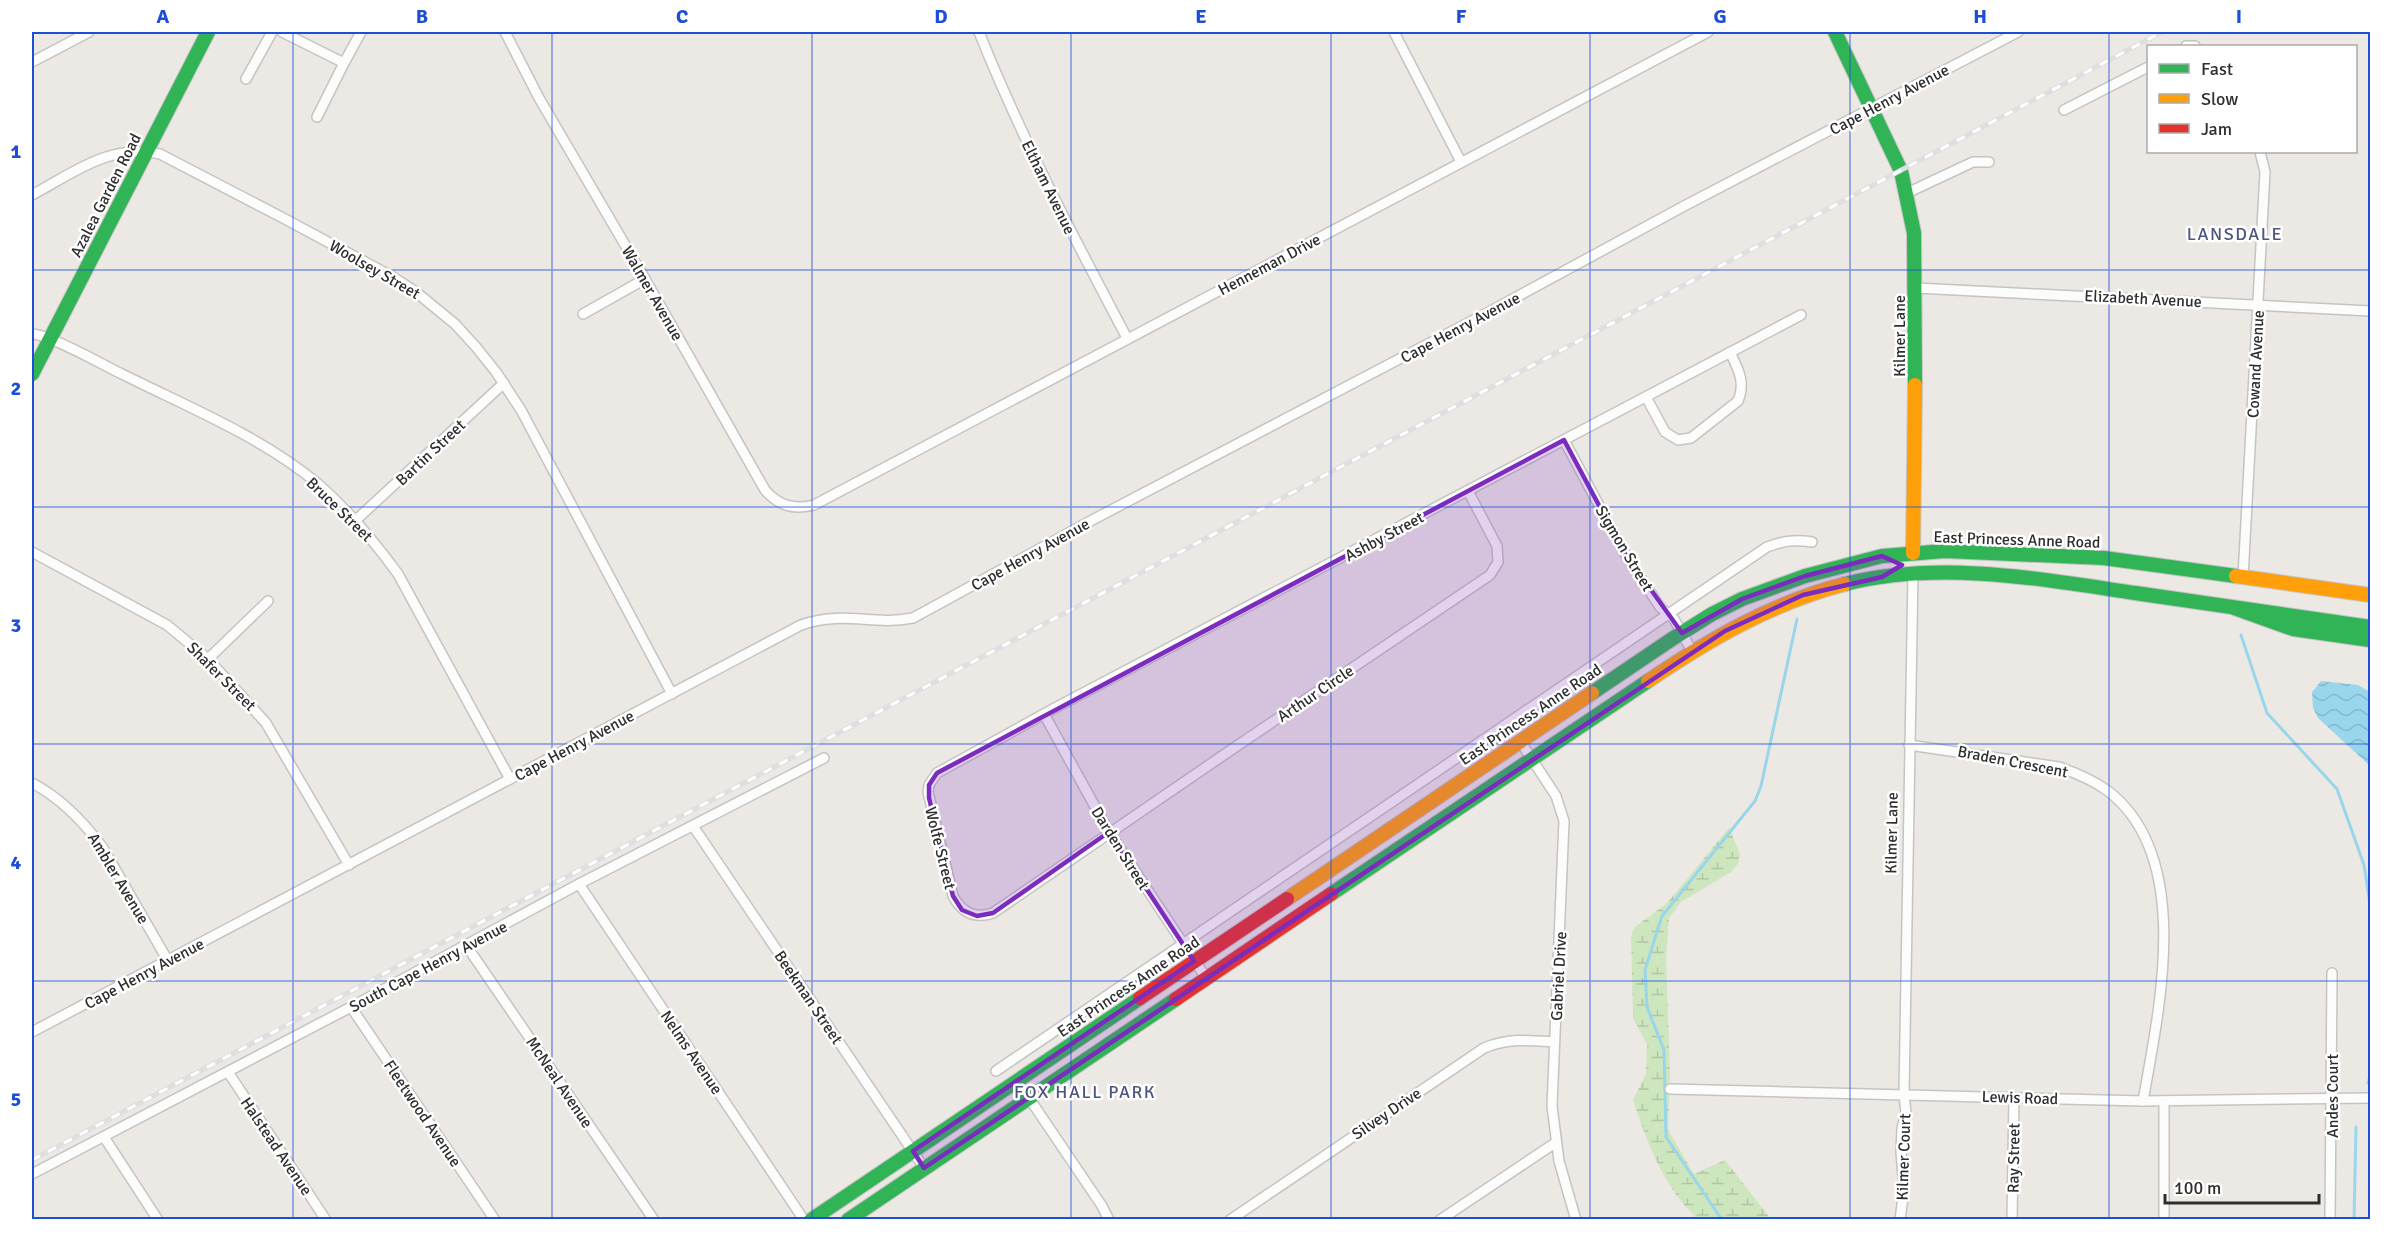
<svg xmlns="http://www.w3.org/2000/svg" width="2402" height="1251" viewBox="0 0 2402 1251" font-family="Signika,sans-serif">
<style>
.wetland{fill:url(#wetland-marsh)}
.water{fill:url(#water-waves)}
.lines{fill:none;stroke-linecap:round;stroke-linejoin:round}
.stream{stroke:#99d6ec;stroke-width:3}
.street-casing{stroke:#c5c4c5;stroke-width:12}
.fast-casing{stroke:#c5c4c5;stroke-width:16}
.slow-casing{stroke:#c5c4c5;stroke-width:16}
.jam-casing{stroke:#c5c4c5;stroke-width:16}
.street{stroke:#fcfcfb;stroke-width:9}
.fast{stroke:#30b455;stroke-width:14}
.slow{stroke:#ff9f0a;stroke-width:14}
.jam{stroke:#e5322d;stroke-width:14}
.rail-casing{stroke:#dfdfe1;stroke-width:5}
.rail{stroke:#fff;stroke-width:3;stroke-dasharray:9;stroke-linecap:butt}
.marked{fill:#7b2cbf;fill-opacity:0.2;stroke:#7b2cbf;stroke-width:4.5;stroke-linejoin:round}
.grid{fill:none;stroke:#1d4ed8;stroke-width:1.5;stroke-opacity:0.55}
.labels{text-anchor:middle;stroke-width:5;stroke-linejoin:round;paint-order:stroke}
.street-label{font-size:16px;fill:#2e2e2e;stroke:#fff}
.neighbourhood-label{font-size:18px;letter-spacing:1.5px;fill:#4d5680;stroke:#fff}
.neatline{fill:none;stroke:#1d4ed8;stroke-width:2}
.grid-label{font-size:20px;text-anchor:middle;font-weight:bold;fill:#1d4ed8}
</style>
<defs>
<pattern id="wetland-marsh" width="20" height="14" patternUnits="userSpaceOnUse" patternTransform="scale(1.5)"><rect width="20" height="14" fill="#cee6be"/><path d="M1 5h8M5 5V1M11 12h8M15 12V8" fill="none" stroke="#b1c6a4"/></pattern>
<pattern id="water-waves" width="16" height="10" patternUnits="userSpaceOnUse" patternTransform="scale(1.5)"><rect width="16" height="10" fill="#99d6ec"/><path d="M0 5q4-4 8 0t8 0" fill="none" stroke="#84b8cb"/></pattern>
</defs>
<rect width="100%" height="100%" fill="#ece8e4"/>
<path class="wetland" d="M1729 828 1740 854 1738 864 1731 872 1681 902 1669 918 1666 957 1670 1078 1668 1130 1694 1174 1725 1160 1771 1219H1697C1663 1185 1648 1145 1633 1100L1646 1074 1647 1045 1633 1018 1631 936 1635 927 1667 903Z"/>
<polygon class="water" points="2321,681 2358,685 2370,692 2370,766 2318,718 2313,708 2312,692"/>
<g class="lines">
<g class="stream">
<polyline points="2241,635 2267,713 2337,789 2364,865 2370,904"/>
<polyline points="2368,1083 2370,1076"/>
<polyline points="1722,1220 1666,1137 1664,1050 1647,1007 1645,970 1662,916 1755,801 1761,786 1797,619"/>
<polyline points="2354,1220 2356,1127"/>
</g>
<g class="street-casing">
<g id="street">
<polyline points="282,32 344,63 317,117"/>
<path d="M505 32 539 98 645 279 765 490C779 506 794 510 814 505L1708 32"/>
<path d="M979 32C1021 137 1074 238 1127 338"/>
<polyline points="1394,32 1461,162"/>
<polyline points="2186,46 2195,46"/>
<polyline points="32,62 89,32"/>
<polyline points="344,63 361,32"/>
<polyline points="246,79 272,32"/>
<polyline points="2064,110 2148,67"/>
<polyline points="1907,193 1973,162 1989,162"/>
<path d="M32 195C73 173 110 143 160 154L285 219 393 277 416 292 455 324 476 347 496 372 521 410 672 694"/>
<polyline points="1916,288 2370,311"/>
<polyline points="583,314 645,279"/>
<path d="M32 334C51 335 103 365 122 374 188 407 260 436 317 483 348 510 374 541 398 574L510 779"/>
<path d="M1646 397 1665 432 1678 440 1691 438 1738 401C1746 382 1738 369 1730 352"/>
<polyline points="1564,440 1624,552 1660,607 1674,619 1692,651"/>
<path d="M1468 491 1497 546 1498 562 1490 575 1228 752 993 913C975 919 962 913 953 896L928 792 929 785 937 773 1053 709 1801 315"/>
<polyline points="356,520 504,383"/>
<polyline points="32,552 167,625 208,659 266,723 349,865"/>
<polyline points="2243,577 2265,172 2260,152"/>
<polyline points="208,659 268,601"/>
<polyline points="1044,714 1109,832 1206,978"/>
<polyline points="1520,741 1556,796 1564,821 1552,1106 1559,1161 1576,1220"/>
<path d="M1909 745 2059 767C2076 773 2093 780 2108 791 2194 857 2159 1010 2143 1101"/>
<path d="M32 783C61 798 83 821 103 848L168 961"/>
<polyline points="693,826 924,1168"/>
<polyline points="579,884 804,1220"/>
<polyline points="466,945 654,1220"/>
<polyline points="351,1007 495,1220"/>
<path d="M32 1032 801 625C844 610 872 626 913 618L1096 518 1487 313 1686 205 2018 32"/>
<path d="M996 1071 1767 547C1783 541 1795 539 1812 542"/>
<polyline points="228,1072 326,1220"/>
<polyline points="1670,1089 2143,1101 2370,1098"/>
<polyline points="1029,1098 1102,1206 1109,1220"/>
<polyline points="104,1137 158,1220"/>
<polyline points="32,1174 351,1007 579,884 824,758"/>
<path d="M1230 1220 1484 1048C1508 1038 1529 1040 1554 1042"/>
<polyline points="1440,1220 1555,1143"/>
<polyline points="1900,1220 1904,1189 1901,1152 1902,1128 1906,1113 1904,1094 1913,574"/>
<polyline points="2012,1220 2014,1097"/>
<polyline points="2164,1220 2164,1101"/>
<polyline points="2330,1220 2332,973"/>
</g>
</g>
<g class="fast-casing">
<g id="fast">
<polyline points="1835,32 1901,171 1914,233 1915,385"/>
<polyline points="32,374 208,32"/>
<path d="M1845 584C1940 560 2040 579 2135 593 2213 604 2292 616 2370 627"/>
<polyline points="2234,608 2293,629 2370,640"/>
<polyline points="1592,693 1672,639 1712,614 1742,599 1805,576 1882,556 1945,551 2104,558 2236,576"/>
<polyline points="1331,894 1648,681"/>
<polyline points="811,1220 1140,998"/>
<polyline points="848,1220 1176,999"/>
</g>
</g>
<g class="slow-casing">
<g id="slow">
<polyline points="1913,553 1915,385"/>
<polyline points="2236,576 2370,595"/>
<path d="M1648 681C1710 639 1772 603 1845 584"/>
<polyline points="1287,899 1592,693"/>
</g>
</g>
<g class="jam-casing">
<g id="jam">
<polyline points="1140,998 1287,899"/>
<polyline points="1176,999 1331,894"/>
</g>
</g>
<use href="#street" class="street"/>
<use href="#fast" class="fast"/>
<use href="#slow" class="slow"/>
<use href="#jam" class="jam"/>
<g class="rail-casing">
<polyline id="rail" points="32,1160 2162,32"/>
</g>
<use href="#rail" class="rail"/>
</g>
<path class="marked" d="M1564 440 1624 552 1682 633 1742 599 1805 576 1882 556 1902 565 1882 577 1803 595 1725 631 924 1168 913 1151 1194 961 1109 832 993 913 977 916 962 910 953 896 929 798V785L937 773Z"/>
<path class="grid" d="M293 32V1220M552 32V1220M812 32V1220M1071 32V1220M1331 32V1220M1590 32V1220M1850 32V1220M2109 32V1220M32 270H2370M32 507H2370M32 744H2370M32 981H2370"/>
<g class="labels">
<g class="street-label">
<text transform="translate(1889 99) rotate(-28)" y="6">Cape Henry Avenue</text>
<text transform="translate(1049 187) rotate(64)" y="6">Eltham Avenue</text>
<text transform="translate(105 195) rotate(-63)" y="6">Azalea Garden Road</text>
<text transform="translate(1269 264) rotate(-28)" y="6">Henneman Drive</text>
<text transform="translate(375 269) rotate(30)" y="6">Woolsey Street</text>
<text transform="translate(653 293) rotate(60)" y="6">Walmer Avenue</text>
<text transform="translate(2143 298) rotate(3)" y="6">Elizabeth Avenue</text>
<text transform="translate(1460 327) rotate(-28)" y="6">Cape Henry Avenue</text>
<text transform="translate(1899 336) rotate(-90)" y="6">Kilmer Lane</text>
<text transform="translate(2255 364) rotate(-87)" y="6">Cowand Avenue</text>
<text transform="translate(430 452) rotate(-43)" y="6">Bartin Street</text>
<text transform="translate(340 509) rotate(44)" y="6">Bruce Street</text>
<text transform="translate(1384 536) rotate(-28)" y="6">Ashby Street</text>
<text transform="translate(2017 539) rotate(2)" y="6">East Princess Anne Road</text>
<text transform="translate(1625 548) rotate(59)" y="6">Sigmon Street</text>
<text transform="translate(1030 554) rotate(-29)" y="6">Cape Henry Avenue</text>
<text transform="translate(222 676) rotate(45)" y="6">Shafer Street</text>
<text transform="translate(1315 693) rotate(-34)" y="6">Arthur Circle</text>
<text transform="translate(1530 714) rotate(-34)" y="6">East Princess Anne Road</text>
<text transform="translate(574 745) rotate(-28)" y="6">Cape Henry Avenue</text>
<text transform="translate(2013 761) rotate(11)" y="6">Braden Crescent</text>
<text transform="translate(1891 833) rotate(-89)" y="6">Kilmer Lane</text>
<text transform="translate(941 848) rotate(76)" y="6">Wolfe Street</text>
<text transform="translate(1121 848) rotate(58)" y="6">Darden Street</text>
<text transform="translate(119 878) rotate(59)" y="6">Ambler Avenue</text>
<text transform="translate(428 966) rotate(-28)" y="6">South Cape Henry Avenue</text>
<text transform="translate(144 973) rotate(-28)" y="6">Cape Henry Avenue</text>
<text transform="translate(1558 976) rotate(-87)" y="6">Gabriel Drive</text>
<text transform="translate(1128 986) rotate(-34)" y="6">East Princess Anne Road</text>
<text transform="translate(809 997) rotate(56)" y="6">Beekman Street</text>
<text transform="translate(692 1052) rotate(56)" y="6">Nelms Avenue</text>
<text transform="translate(560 1082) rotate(56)" y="6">McNeal Avenue</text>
<text transform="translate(2332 1096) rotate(-90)" y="6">Andes Court</text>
<text transform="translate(2020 1097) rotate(2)" y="6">Lewis Road</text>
<text transform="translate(423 1113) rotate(56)" y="6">Fleetwood Avenue</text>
<text transform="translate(1386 1113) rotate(-34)" y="6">Silvey Drive</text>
<text transform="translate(277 1146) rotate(56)" y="6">Halstead Avenue</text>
<text transform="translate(1903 1157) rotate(-88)" y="6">Kilmer Court</text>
<text transform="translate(2013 1158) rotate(-89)" y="6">Ray Street</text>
</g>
<g class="neighbourhood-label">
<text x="2235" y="240">LANSDALE</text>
<text x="1085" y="1098">FOX HALL PARK</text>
</g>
</g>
<rect width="2402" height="1251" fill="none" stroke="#ffffff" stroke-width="66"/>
<rect x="2147" y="45" width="210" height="108" fill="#ffffff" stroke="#ababab" stroke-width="1.5"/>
<rect x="2159" y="64" width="30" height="9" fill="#30b455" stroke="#ababab" stroke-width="1.5"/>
<text x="2201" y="75" font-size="18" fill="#2e2e2e">Fast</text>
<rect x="2159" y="94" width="30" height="9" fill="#ff9f0a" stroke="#ababab" stroke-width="1.5"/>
<text x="2201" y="105" font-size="18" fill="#2e2e2e">Slow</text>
<rect x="2159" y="124" width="30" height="9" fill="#e5322d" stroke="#ababab" stroke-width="1.5"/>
<text x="2201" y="135" font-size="18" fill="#2e2e2e">Jam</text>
<path d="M2165 1194v9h154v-9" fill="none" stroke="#2e2e2e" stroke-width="3"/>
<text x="2174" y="1194" font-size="18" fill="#2e2e2e" stroke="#ffffff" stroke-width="4.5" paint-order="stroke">100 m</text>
<rect x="33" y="33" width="2336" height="1185" class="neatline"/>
<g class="grid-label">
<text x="163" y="23">A</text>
<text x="422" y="23">B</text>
<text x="682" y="23">C</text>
<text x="941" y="23">D</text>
<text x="1201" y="23">E</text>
<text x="1461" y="23">F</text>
<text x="1720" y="23">G</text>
<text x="1980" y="23">H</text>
<text x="2239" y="23">I</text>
<text x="16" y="158">1</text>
<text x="16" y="395">2</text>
<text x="16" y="632">3</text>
<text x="16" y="869">4</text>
<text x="16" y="1106">5</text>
</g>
</svg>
